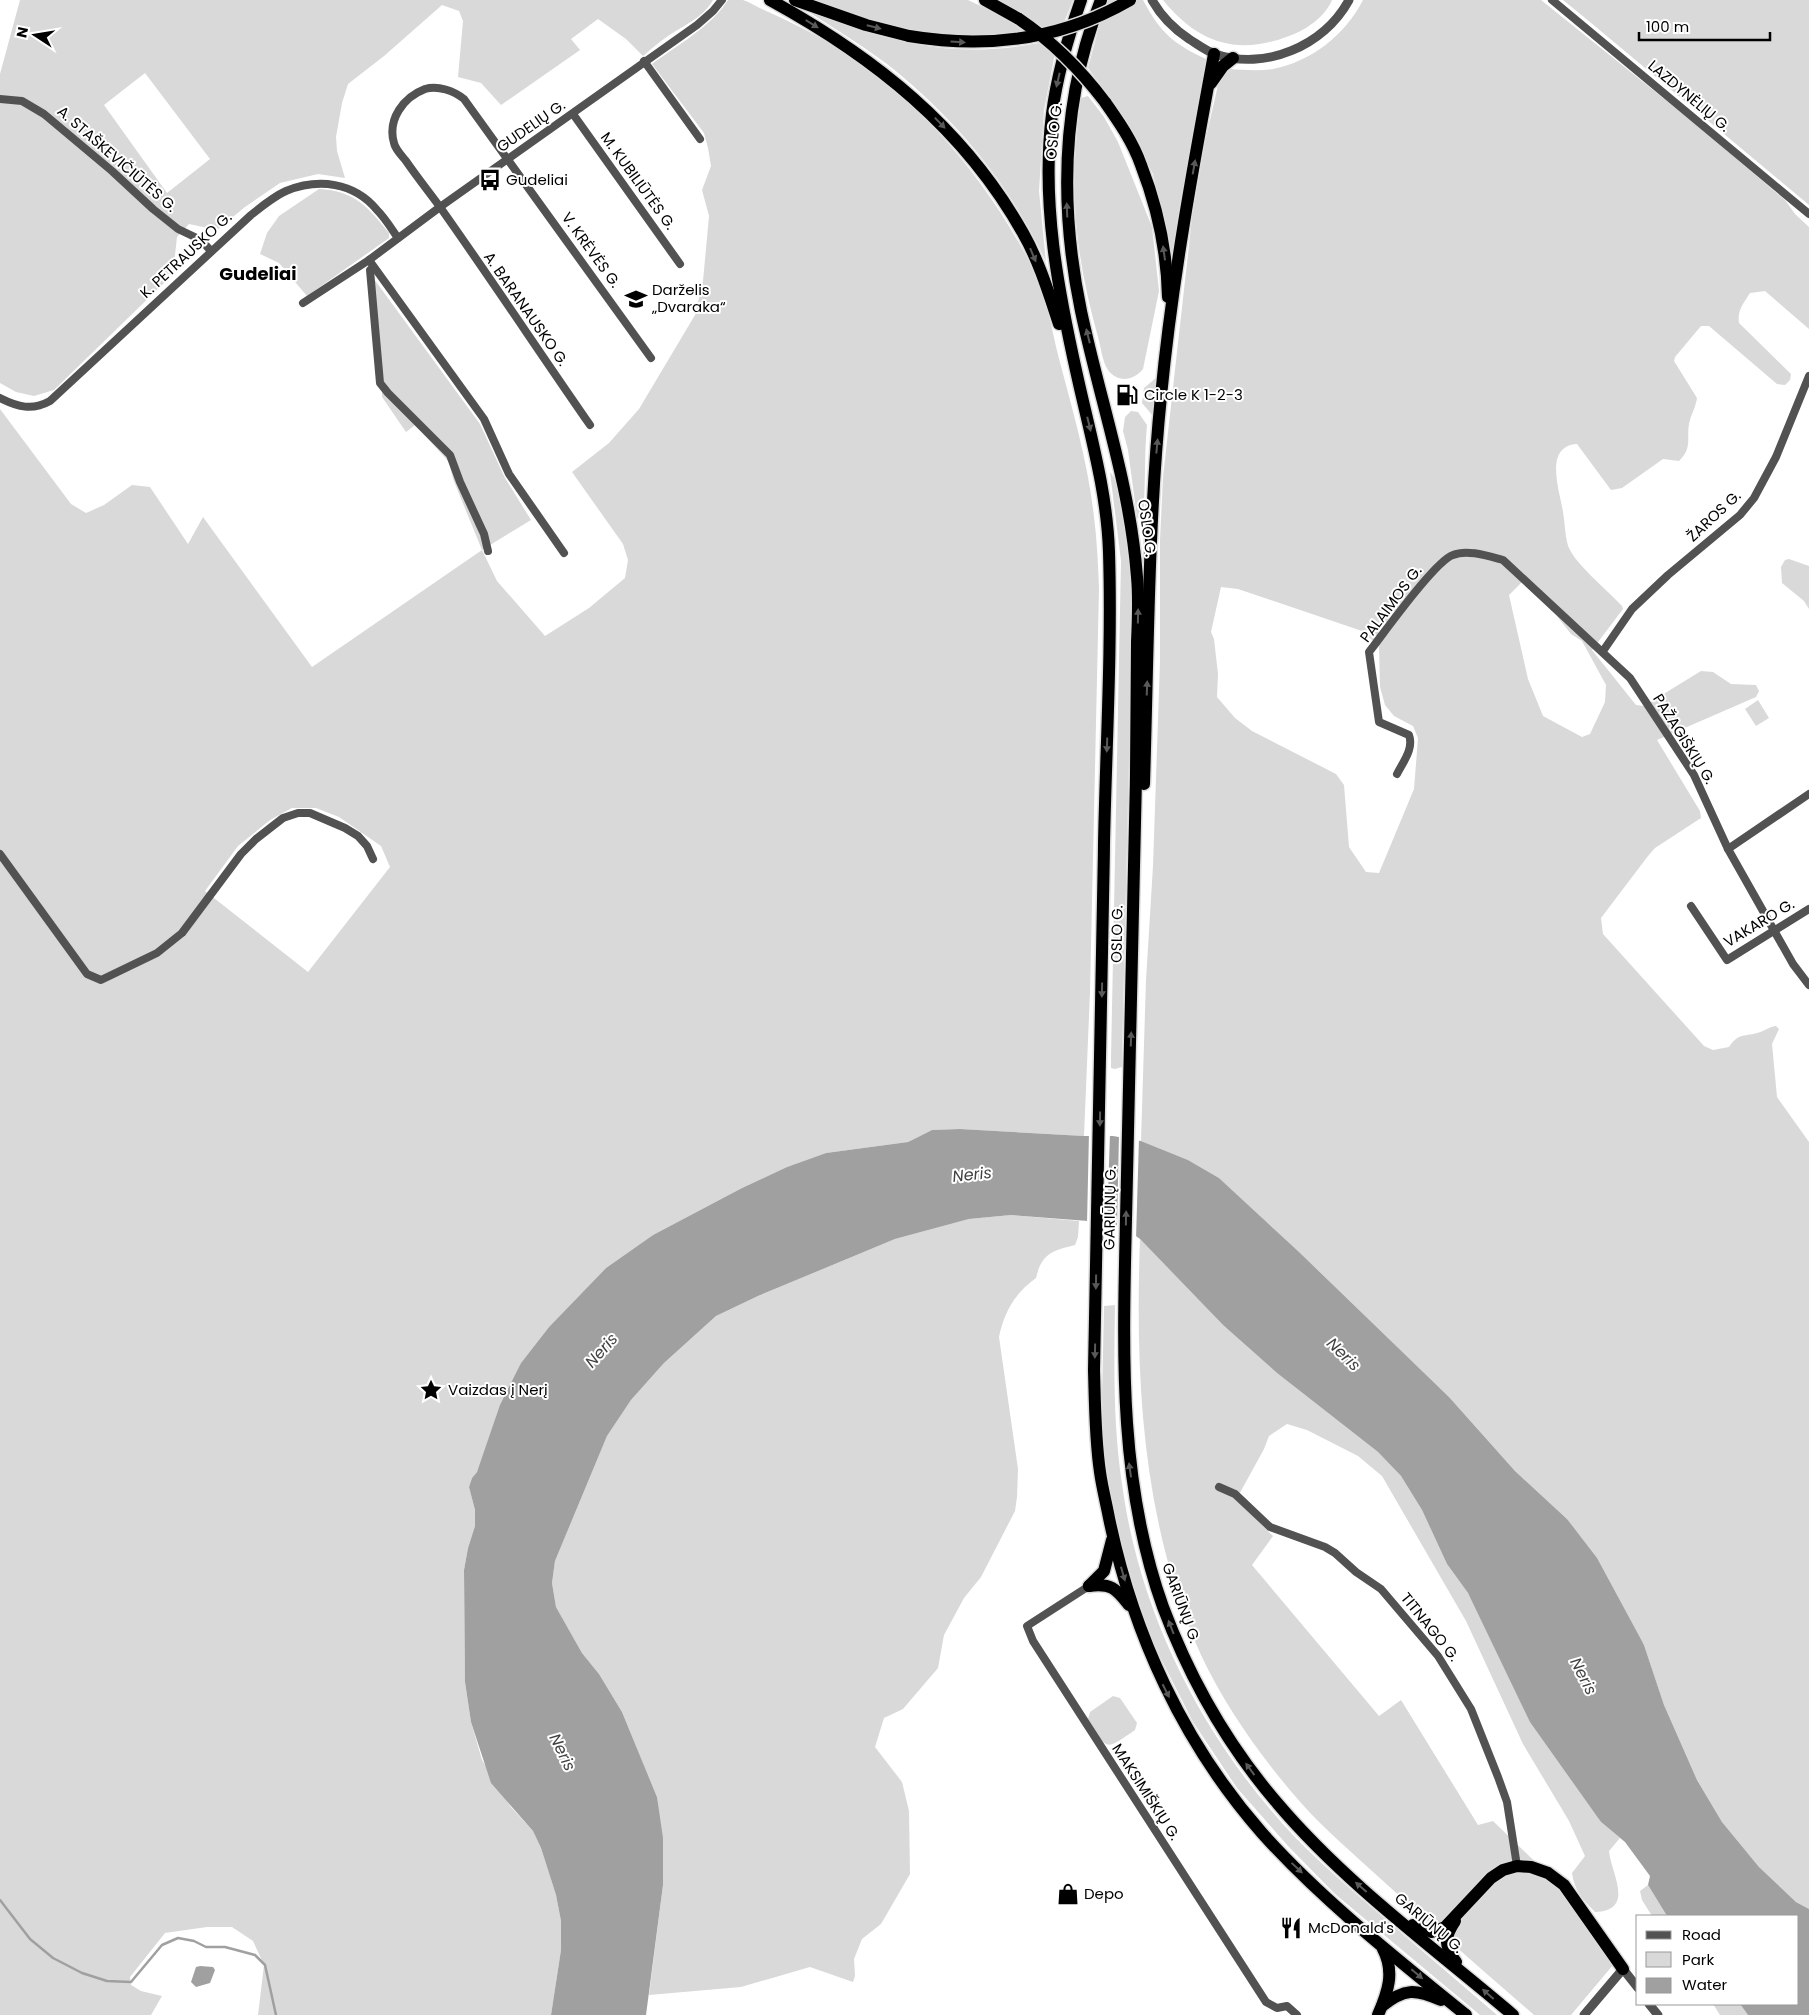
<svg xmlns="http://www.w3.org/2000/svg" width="1809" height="2015" viewBox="0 0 1809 2015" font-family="Poppins,sans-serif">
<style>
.green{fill:#d9d9d9;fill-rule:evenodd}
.water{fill:#a0a0a0}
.pier{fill:#fff}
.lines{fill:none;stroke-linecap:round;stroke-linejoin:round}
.stream{stroke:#a0a0a0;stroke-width:2.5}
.trunk-casing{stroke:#dbdbdb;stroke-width:15}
.minor{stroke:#525252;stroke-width:8}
.tertiary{stroke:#525252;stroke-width:9}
.trunk{stroke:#000;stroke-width:12}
.trunk-bridge-casing{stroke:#dbdbdb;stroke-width:15;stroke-linecap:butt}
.trunk-bridge{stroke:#000;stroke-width:12}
.oneway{fill:#595959}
.labels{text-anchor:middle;stroke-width:4;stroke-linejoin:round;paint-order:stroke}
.street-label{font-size:15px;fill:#000;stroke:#fff}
.poi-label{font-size:15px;fill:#000;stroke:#fff;text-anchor:start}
.water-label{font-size:16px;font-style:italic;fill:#414141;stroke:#fff}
.quarter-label{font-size:18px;font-weight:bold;fill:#000;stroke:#fff}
</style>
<rect width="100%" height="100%" fill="#fff"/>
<g class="green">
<path d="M20 0H713C703 18 684 25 668 36 659 42 651 49 643 56L626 39 598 19 571 39 580 50 501 105 481 83 458 77 463 21 459 11 442 5 384 56 348 84 342 103 336 137 337 151 345 178 318 174 280 183 245 207 217 230 189 224 177 237 174 264 164 283 54 390 34 396 16 392 0 383V74ZM145 73 210 159 167 193 104 105Z"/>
<path d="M728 0C733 0 738 0 743 0 750 2 757 7 764 10 789 21 813 33 837 48 920 100 986 178 1031 265 1045 292 1051 325 1058 355 1072 408 1088 462 1094 517 1097 540 1098 564 1099 588L1090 992 1084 1136 960 1129 932 1130 908 1142 826 1153 787 1167 742 1188 653 1235 606 1268 549 1327 521 1363 477 1472 472 1478 469 1487 475 1510V1526L468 1548 464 1570 465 1682 471 1722 482 1760 511 1807 533 1831 541 1848 556 1895 561 1921V1950L551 2015H258L264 1965 253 1941 232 1927H207L165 1933 130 1977 131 1985 141 1991 162 1996 151 2015H0V409L71 504 86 513 104 505 132 485 150 487 188 544 203 517 312 667 482 550 453 479 449 462 415 425 406 432 382 397V380L374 279 480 424 505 478 531 520 482 550 497 581 545 636 589 608 625 578 628 560 623 544 572 472 609 443 639 409 695 315 703 281 709 216 702 190 711 166 708 148 704 133 652 64C676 46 712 26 728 0ZM292 808H316L339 817 381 846 390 867 308 972 205 891 238 846 270 820Z"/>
<path d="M812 0H968L1002 16 1023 31C973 38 923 36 874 22 853 17 833 7 812 0Z"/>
<path d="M997 0H1073L1058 38 1044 110 1039 191 1046 262C1011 185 953 116 887 64 861 45 834 28 807 11 890 42 950 60 1039 43L1043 27Z"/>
<path d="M1108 0H1143C1161 34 1174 44 1208 60L1173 258 1153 174 1124 117 1088 68 1100 23Z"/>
<path d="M1163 0H1332C1325 17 1306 30 1289 36 1237 56 1198 43 1163 0Z"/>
<path d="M1363 0H1541L1698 126 1785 200 1795 214 1809 227V329L1765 291 1750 293C1743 304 1737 311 1739 323L1791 374 1790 380 1785 385 1777 384 1709 326H1701L1675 357 1674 361 1697 398C1696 406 1692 413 1690 420 1685 436 1694 447 1679 461L1663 459 1622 488 1611 490 1577 444C1543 446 1560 492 1563 512 1565 522 1565 542 1570 550 1578 566 1609 592 1622 606L1623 609 1592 650 1636 705 1644 706 1701 671 1713 672 1731 684 1756 685 1759 691 1756 697 1657 740 1700 811 1701 818 1655 848 1648 856 1601 918 1603 934 1704 1046 1713 1050 1729 1047C1739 1033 1742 1037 1757 1033 1765 1031 1768 1027 1776 1026L1779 1029 1772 1044 1777 1097 1809 1142V1909L1796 1902 1759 1867 1722 1822 1697 1780 1664 1705 1644 1645 1567 1519 1515 1471 1449 1397 1298 1251 1219 1178 1188 1160 1141 1141 1146 980 1153 866 1160 661V540L1163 477 1192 218 1205 142 1218 85 1224 75 1230 69C1244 70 1258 71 1273 69 1312 61 1345 35 1363 0ZM1522 582 1556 615 1571 634 1582 641 1606 685 1605 702 1590 734 1582 737 1543 716 1528 679 1509 595ZM1221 587 1238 589 1362 631 1379 646 1380 687 1385 705 1394 716 1413 726 1418 738 1414 789 1379 873 1366 872 1349 847 1344 785 1336 774 1252 731 1235 718 1217 697 1218 674 1214 639 1211 632Z"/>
<polygon points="1563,0 1809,0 1809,205 1590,22"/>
<path d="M1088 96 1104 117 1118 142 1152 227 1159 291 1143 369C1133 381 1118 383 1108 370 1102 361 1101 347 1098 337 1086 294 1077 250 1075 205 1073 169 1076 134 1081 98Z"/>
<path d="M319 189C355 191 367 206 389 233V238L307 296 279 263 260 254 267 233 279 216Z"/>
<polygon points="1157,377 1153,416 1142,403 1144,388"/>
<path d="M1131 411 1138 412 1147 425C1144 456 1146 486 1143 517L1141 520 1137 517 1128 450 1123 431 1125 417Z"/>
<path d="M1110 472C1131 495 1131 598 1132 631L1122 1057V1067L1115 1069 1111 1068V1058L1121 561Z"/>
<polygon points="1789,559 1809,566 1809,609 1804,601 1782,583 1781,567 1785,560"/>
<polygon points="1758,700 1769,718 1756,726 1745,709"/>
<path d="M1011 1215 1079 1221 1078 1237 1075 1245C1052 1251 1042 1253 1036 1278 1015 1293 1004 1312 999 1337L1018 1469 1017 1497 1015 1511 981 1577 964 1598 944 1635 938 1668 903 1709 884 1718 875 1747 902 1782 909 1811 910 1874 881 1924 862 1939 854 1959 855 1976 853 1982 810 1967 741 1987 649 1995 663 1885 657 1797 622 1712 599 1674 582 1653 556 1607 552 1583 555 1561 607 1436 631 1400 664 1363 716 1316 758 1296 895 1239 969 1219Z"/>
<path d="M1140 1239 1223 1325 1277 1373 1378 1452 1401 1476 1422 1510 1447 1564 1468 1593 1601 1822 1620 1838 1609 1851C1611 1874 1636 1910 1595 1912 1583 1900 1574 1890 1572 1873L1585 1856 1569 1821 1523 1744 1466 1621 1382 1476 1358 1456 1307 1430 1287 1424 1269 1436 1264 1449 1236 1500 1273 1536 1252 1565 1379 1716 1401 1700 1478 1825 1493 1821 1557 1883 1613 1965 1571 2015H1534C1483 1971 1432 1926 1382 1880 1355 1855 1326 1831 1302 1804 1263 1760 1226 1708 1201 1655 1142 1523 1135 1380 1140 1239Z"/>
<path d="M1115 1305C1114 1365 1113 1424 1122 1484 1138 1603 1192 1717 1270 1809 1301 1847 1340 1880 1377 1912 1417 1946 1457 1981 1497 2015H1480L1335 1894 1288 1846 1237 1788 1193 1722 1152 1641 1126 1563 1109 1487 1103 1441 1102 1396 1104 1306Z"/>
<path d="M1113 1696 1120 1698 1137 1723 1135 1730C1103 1752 1108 1750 1088 1719L1090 1712Z"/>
<polygon points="1648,1885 1667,1916 1652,1916 1642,1900 1640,1891"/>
<polygon points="1713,2004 1740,2004 1748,2015 1720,2015"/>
</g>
<g class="water">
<path d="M960 1129 1084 1136H1113L1141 1141 1188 1160 1219 1178 1298 1251 1449 1397 1515 1471 1567 1519 1597 1558 1644 1645 1664 1705 1697 1780 1722 1822 1759 1867 1796 1902 1809 1909V2015H1748L1740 2004H1798V1916H1667L1648 1885 1650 1876 1625 1842 1601 1822 1530 1722 1468 1593 1447 1564 1422 1510 1401 1476 1378 1452 1277 1373 1223 1325 1140 1239C1127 1229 1116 1224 1101 1222L1011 1215 969 1219 895 1239 758 1296 716 1316 664 1363 631 1400 607 1436 555 1561 552 1583 556 1607 582 1653 599 1674 622 1712 657 1797 663 1838V1885L646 2015H551L561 1950V1921L556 1895 541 1848 533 1831 491 1783 471 1722 465 1682 464 1570 468 1548 475 1526V1510L469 1487 472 1478 477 1472 500 1405 521 1363 549 1327 606 1268 653 1235 742 1188 787 1167 826 1153 908 1142 932 1130Z"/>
<polygon points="200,1966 213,1967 215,1970 210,1983 196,1987 191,1982 196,1967"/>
</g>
<g class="pier">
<polygon points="1089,1133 1110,1133 1107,1226 1087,1224"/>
<polygon points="1119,1134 1139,1138 1136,1239 1129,1233 1117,1228"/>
</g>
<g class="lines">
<polyline class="stream" points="0,1900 30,1939 53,1958 82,1973 107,1981 131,1982 162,1945 178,1938 194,1941 206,1947 225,1947 255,1955 265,1965 276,2015"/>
<g class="trunk-casing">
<g id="trunk">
<path d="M770 0C874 57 964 128 1023 233 1039 261 1049 294 1059 324"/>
<polyline points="795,0 866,25 909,36"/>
<polyline points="985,0 1019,19"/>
<path d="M1081 0C1068 37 1057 75 1052 114 1041 202 1058 290 1077 375 1090 434 1107 491 1109 552 1112 649 1106 746 1104 843 1102 1019 1098 1195 1094 1370 1095 1404 1095 1438 1100 1472 1102 1487 1106 1502 1109 1518 1133 1634 1183 1743 1262 1833 1321 1899 1397 1959 1466 2015"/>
<path d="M1101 0C1061 101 1059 205 1081 311 1100 401 1130 484 1137 577 1139 598 1138 620 1137 642 1137 686 1136 729 1136 773 1134 922 1130 1071 1126 1219 1123 1351 1118 1482 1163 1607 1190 1679 1228 1746 1278 1804 1346 1884 1433 1947 1513 2015"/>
<polyline points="1211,83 1223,66 1233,58"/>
<path d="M1105 102C1119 122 1133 142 1141 165 1157 206 1167 253 1168 297"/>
<path d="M1144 784C1148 655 1148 525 1161 396 1172 281 1193 167 1214 54"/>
<polyline points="1089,1586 1104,1571 1112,1540"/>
<path d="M1089 1586C1112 1583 1116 1589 1129 1605"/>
<path d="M1455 1921C1444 1937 1444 1946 1456 1962"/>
<polyline points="1413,1925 1432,1932 1445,1927 1491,1878 1503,1870 1517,1866 1531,1867 1548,1873 1564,1885 1623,1969"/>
<path d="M1382 2006C1405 1988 1415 1989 1441 2000"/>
<path d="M1378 2015C1388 1992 1395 1972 1383 1949"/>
</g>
</g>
<g class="minor">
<polyline points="1552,0 1809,214"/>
<polyline points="644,61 700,139"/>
<polyline points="0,99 22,101 44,114 112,171 153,209 178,229 201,240 211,251"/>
<polyline points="573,114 680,264"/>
<polyline points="369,260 484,419 509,474 564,553"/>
<polyline points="373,267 370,270 380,383 388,393 450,455 460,482 484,534 488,551"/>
<polyline points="303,303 369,260 440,207 697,25 713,11 722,0"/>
<path d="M0 398C18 407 32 411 50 401L251 215C262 206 273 197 286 191 318 178 354 182 377 210 385 218 391 228 398 238"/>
<path d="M590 425C540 353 491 279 440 207 429 192 417 177 406 161 402 156 395 149 394 143 387 119 404 97 425 89 438 85 454 91 464 99L651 358"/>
<polyline points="1603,651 1632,609 1668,575 1740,515 1754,498 1776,457 1809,376"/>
<path d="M1397 774C1403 762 1414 749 1409 735L1379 722 1369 652C1384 633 1435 561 1453 555 1467 549 1488 556 1503 560L1630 678 1694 775 1728 849 1793 964 1809 985"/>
<polyline points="1728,849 1809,794"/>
<polyline points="0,854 87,974 101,980 157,953 182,933 241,854 256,839 283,818 298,813 310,813 345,828 358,836 367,846 373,859"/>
<polyline points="1691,906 1727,960 1809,909"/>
<polyline points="1219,1487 1235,1494 1270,1527 1325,1547 1335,1553 1356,1572 1381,1589 1438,1656 1471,1709 1498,1777 1507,1802 1517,1866"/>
<polyline points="1089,1586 1027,1626 1033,1641 1266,2002 1277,2008 1287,2006 1297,2015"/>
</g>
<g class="tertiary">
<path d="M1152 0C1161 16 1174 29 1189 39 1197 44 1206 51 1215 54 1265 71 1324 46 1349 0"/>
<polyline points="1649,2004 1658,2015"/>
<polyline points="1584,2015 1623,1969 1638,1988"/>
</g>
<use href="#trunk" class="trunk"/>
<g class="trunk-bridge-casing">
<g id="trunk-bridge">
<path d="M1019 19C1053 42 1080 69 1105 102"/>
<path d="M909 36C987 49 1061 40 1130 0"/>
</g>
</g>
<use href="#trunk-bridge" class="trunk-bridge"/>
</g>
<defs><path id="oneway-solid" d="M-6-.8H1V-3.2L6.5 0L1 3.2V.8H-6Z" transform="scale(1.25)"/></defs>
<g class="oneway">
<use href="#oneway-solid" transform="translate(812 24) rotate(32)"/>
<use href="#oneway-solid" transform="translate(874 27) rotate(14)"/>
<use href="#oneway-solid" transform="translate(958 42) rotate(3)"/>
<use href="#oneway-solid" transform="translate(1058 80) rotate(103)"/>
<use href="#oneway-solid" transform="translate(940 123) rotate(46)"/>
<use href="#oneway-solid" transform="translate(1194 167) rotate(-80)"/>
<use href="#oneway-solid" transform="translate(1067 210) rotate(-92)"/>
<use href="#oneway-solid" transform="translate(1164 253) rotate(-98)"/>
<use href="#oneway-solid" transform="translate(1033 255) rotate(67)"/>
<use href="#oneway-solid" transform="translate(1088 336) rotate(-104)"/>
<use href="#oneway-solid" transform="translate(1089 424) rotate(76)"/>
<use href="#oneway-solid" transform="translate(1157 446) rotate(-85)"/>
<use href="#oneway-solid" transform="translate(1138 616) rotate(-89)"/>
<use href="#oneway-solid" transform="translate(1147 688) rotate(-88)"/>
<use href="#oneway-solid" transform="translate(1107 745) rotate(92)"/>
<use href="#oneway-solid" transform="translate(1102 990) rotate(91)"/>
<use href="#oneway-solid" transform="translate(1131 1039) rotate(-88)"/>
<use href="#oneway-solid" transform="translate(1100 1119) rotate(91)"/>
<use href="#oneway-solid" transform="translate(1126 1218) rotate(-89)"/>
<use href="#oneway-solid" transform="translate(1096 1282) rotate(91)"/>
<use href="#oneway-solid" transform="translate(1095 1351) rotate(91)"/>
<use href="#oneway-solid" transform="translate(1130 1470) rotate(-98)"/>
<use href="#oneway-solid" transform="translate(1123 1574) rotate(74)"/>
<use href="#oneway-solid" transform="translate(1171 1627) rotate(-111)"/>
<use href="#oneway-solid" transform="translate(1166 1691) rotate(63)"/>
<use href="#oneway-solid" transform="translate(1250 1769) rotate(-126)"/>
<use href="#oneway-solid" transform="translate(1297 1868) rotate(43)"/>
<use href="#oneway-solid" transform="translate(1361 1887) rotate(-139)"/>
<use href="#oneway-solid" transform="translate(1417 1974) rotate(40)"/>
<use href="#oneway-solid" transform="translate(1488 1994) rotate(-139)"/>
</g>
<defs>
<g id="bus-bare" transform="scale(1.725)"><path d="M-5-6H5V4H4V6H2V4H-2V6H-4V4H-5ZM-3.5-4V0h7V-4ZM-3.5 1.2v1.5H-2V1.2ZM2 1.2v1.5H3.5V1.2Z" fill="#000" stroke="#fff" stroke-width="2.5" paint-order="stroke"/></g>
<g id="school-bare" transform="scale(1.725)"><path d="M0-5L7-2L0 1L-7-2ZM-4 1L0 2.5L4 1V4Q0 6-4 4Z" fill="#000" stroke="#fff" stroke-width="2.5" paint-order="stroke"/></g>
<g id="fuel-bare" transform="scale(1.725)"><path d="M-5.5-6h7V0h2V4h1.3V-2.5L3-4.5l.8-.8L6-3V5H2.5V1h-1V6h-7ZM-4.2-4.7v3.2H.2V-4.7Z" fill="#000" stroke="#fff" stroke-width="2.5" paint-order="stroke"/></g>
<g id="sight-bare" transform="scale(1.725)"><path d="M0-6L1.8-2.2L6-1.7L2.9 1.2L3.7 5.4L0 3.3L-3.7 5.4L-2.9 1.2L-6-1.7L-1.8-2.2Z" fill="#000" stroke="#fff" stroke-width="2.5" paint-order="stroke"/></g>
<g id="shop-bare" transform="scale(1.725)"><path d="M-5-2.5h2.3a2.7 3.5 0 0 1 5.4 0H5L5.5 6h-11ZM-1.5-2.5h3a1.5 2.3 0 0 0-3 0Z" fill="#000" stroke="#fff" stroke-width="2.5" paint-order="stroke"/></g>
<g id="restaurant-bare" transform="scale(1.725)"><path d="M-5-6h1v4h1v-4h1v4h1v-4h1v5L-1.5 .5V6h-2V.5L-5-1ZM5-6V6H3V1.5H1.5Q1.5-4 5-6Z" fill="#000" stroke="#fff" stroke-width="2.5" paint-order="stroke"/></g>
</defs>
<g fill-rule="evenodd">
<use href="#bus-bare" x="490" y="180"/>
<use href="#school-bare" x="636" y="299"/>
<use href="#fuel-bare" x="1127" y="395"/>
<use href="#sight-bare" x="431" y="1390"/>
<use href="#shop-bare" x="1068" y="1894"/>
<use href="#restaurant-bare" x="1291" y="1928"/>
</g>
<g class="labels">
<g class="street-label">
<text transform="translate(1689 96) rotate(40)" y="5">LAZDYNĖLIŲ G.</text>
<text transform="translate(531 126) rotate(-35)" y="5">GUDELIŲ G.</text>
<text transform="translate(1054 131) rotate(-84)" y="5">OSLO G.</text>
<text transform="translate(117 159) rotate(41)" y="5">A. STAŠKEVIČIŪTĖS G.</text>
<text transform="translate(638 181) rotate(54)" y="5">M. KUBILIŪTĖS G.</text>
<text transform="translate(591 250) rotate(54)" y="5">V. KRĖVĖS G.</text>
<text transform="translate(186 255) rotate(-43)" y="5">K. PETRAUSKO G.</text>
<text transform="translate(526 309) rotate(55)" y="5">A. BARANAUSKO G.</text>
<text transform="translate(1714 516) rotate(-43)" y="5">ŽAROS G.</text>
<text transform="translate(1147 528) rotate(82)" y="5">OSLO G.</text>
<text transform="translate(1391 604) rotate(-53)" y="5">PALAIMOS G.</text>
<text transform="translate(1684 739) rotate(58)" y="5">PAŽAGIŠKIŲ G.</text>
<text transform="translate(1759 923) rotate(-31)" y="5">VAKARO G.</text>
<text transform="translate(1117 934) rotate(-89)" y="5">OSLO G.</text>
<text transform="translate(1110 1208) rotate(-89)" y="5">GARIŪNŲ G.</text>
<text transform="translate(1181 1603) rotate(70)" y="5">GARIŪNŲ G.</text>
<text transform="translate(1430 1627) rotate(51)" y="5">TITNAGO G.</text>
<text transform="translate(1146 1792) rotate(57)" y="5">MAKSIMIŠKIŲ G.</text>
<text transform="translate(1429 1923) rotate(40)" y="5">GARIŪNŲ G.</text>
</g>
<g class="poi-label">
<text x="506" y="185">Gudeliai</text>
<text x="652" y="295">Darželis<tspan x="652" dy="17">„Dvaraka“</tspan></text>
<text x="1144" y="400">Circle K 1-2-3</text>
<text x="448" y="1395">Vaizdas į Nerį</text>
<text x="1084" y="1899">Depo</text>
<text x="1308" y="1933">McDonald's</text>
</g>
<g class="water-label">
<text transform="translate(972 1174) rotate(-6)" y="6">Neris</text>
<text transform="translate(601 1350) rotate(-48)" y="6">Neris</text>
<text transform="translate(1344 1354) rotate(44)" y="6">Neris</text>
<text transform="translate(1584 1676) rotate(63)" y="6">Neris</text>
<text transform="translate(563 1752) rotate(64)" y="6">Neris</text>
</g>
<g class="quarter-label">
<text x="258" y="280">Gudeliai</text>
</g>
</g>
<rect x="1636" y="1915" width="162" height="90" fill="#ffffff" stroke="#999999"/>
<rect x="1646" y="1931" width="25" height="8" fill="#525252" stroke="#999999"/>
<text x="1682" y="1940" font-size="15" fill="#000000">Road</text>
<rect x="1646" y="1952" width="25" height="15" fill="#d9d9d9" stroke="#999999"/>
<text x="1682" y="1965" font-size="15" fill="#000000">Park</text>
<rect x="1646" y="1978" width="25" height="15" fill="#a0a0a0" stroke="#999999"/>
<text x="1682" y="1990" font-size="15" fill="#000000">Water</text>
<g transform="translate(35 35) rotate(282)" stroke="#ffffff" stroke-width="4" paint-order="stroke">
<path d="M0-4L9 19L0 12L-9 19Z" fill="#000000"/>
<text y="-8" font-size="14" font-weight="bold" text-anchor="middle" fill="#000000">N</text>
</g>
<path d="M1639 32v8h131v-8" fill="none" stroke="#000000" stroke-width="2.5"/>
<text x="1646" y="32" font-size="15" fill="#000000" stroke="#ffffff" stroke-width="4" paint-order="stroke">100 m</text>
</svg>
